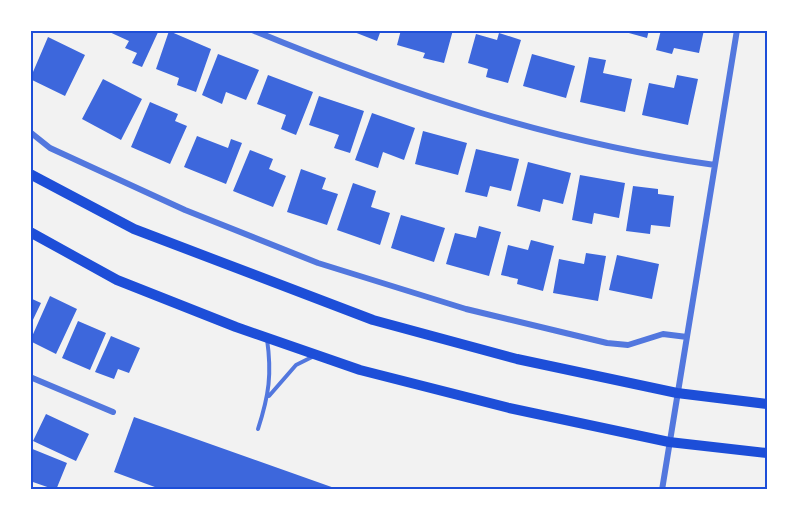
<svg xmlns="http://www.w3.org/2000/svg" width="797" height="520" font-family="'Varela Round',sans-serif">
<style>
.building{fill:#3d67dc}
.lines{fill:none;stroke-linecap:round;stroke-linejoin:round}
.service{stroke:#5277de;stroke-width:4}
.minor{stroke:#5277de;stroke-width:6}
.secondary{stroke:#1d4ed8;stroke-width:10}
.neatline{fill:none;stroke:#1d4ed8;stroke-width:2}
</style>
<rect width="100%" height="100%" fill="#f2f2f2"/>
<path class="building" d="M105,30h54l-17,37 -10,-4 5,-10 -12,-5 4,-7z
M349,30h32l-4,11z
M401,30h52l-9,33 -21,-5 2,-5 -28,-8z
M618,30h31l-2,8z
M661,30h43l-5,23 -25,-5 -2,6 -16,-4z
M169,31l42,18 -15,43 -19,-7 2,-7 -23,-9z
M499,33l22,7 -13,43 -22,-6 2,-8 -20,-6 8,-29 21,6z
M48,37l37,18 -20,41 -35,-17z
M218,54l41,16 -13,30 -20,-8 -4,12 -20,-9z
M532,54l43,12 -9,32 -43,-12z
M589,57l17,3 -3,13 29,6 -7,33 -45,-10z
M268,75l45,17 -17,43 -15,-6 5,-14 -29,-11z
M677,75l21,4 -10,46 -46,-10 7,-32 25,5z
M103,79l39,20 -21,41 -39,-21z
M319,96l45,15 -14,42 -16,-5 5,-13 -30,-10z
M150,102l28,12 -3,7 12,5 -17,38 -39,-17z
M372,113l43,15 -11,32 -21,-8 -5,16 -23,-8z
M423,131l44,12 -9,32 -43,-11z
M197,136l31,12 3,-9 11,4 -16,41 -42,-17z
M476,149l43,10 -8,32 -21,-5 -3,11 -22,-5z
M250,150l23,9 -4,10 17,7 -13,31 -40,-16z
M528,162l43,11 -8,31 -20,-5 -3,13 -23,-6z
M301,169l25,9 -4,11 16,5 -11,31 -40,-13z
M580,175l45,8 -6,35 -25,-5 -2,11 -20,-4z
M353,183l23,8 -5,16 19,6 -10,32 -43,-15z
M633,186l25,3v5l16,2 -4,31 -19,-2 -1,9 -24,-3z
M401,215l44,13 -11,34 -43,-14z
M479,226l22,6 -12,44 -43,-12 9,-31 21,5z
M531,240l23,6 -11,45 -26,-7 1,-5 -17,-4 7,-30 20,5z
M586,253l20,3 -8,45 -45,-8 6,-34 25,5z
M617,255l42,9 -7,35 -43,-9z
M50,296l27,13 -21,45 -26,-13z
M30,298l11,5 -11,23z
M78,321l28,12 -16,37 -28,-12z
M111,336l29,12 -11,25 -11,-4 -4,10 -19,-7z
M46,414l43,20 -13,27 -43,-20z
M134,417l206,73h-177l-49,-18z
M30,448l37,15 -11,27 -26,-9z"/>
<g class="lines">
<path class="service" d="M269,396l27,-31 18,-9
M258,429c11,-34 14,-55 9,-90"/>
<path class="minor" d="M252,30c150,62 302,113 463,135
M30,132l20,16 135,62 133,53 148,46 141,34 21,2 35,-11 24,3
M30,377l83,35
M662,490l75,-460"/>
<path class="secondary" d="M30,174l104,55 239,91 144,39 160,34 90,11
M30,232l87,48 119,47 124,43 149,38 160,34 98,11"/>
</g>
<rect width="797" height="520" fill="none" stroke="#ffffff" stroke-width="63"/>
<rect x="32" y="32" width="734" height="456" class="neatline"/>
</svg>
